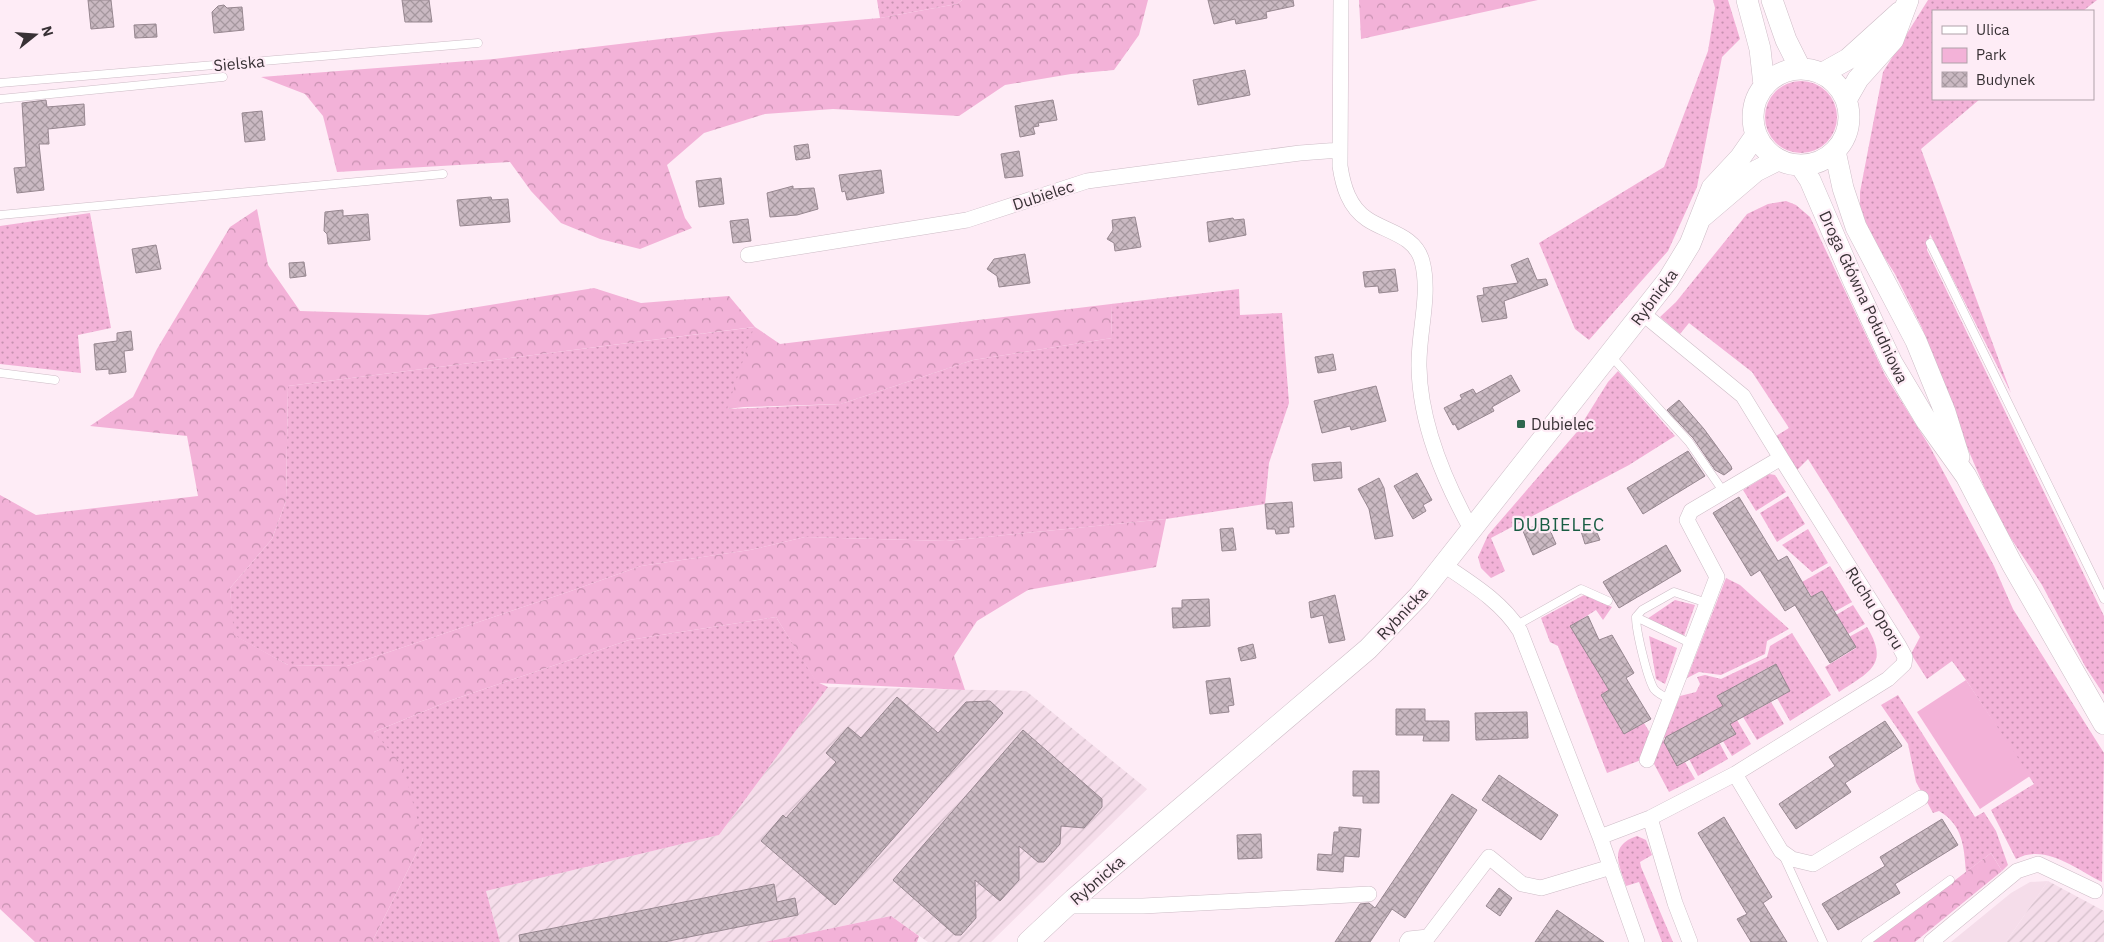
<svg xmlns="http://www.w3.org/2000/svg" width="2104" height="942" font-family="'IBM Plex Sans',sans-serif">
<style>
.built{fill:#f5ddea}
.industrial{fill:url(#industrial-furrows)}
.green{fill:url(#green-dots)}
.forest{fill:url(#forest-crowns)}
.pitch{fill:#f3b2d8}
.building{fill:url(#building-cross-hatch);stroke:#978790}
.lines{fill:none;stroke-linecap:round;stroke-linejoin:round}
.lane-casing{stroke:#cdbcc6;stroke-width:9}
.street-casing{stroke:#cdbcc6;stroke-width:16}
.secondary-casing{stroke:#cdbcc6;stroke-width:22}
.lane{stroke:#fff;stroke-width:8}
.street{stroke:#fff;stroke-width:15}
.secondary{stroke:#fff;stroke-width:21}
.poi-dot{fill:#2e664e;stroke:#feecf6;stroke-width:2}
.labels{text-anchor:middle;stroke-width:4.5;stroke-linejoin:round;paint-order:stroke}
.street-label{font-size:16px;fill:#383135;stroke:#feecf6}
.poi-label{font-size:16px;fill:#383135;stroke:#feecf6;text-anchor:start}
.neighbourhood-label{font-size:18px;letter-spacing:1px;fill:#195d43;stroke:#feecf6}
</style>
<defs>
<pattern id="industrial-furrows" width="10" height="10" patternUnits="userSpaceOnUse" patternTransform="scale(1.25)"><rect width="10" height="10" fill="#f5ddea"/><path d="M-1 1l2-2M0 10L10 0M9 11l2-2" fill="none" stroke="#d3bec9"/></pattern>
<pattern id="green-dots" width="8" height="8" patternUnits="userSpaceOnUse" patternTransform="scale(1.25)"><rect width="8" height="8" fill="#f3b2d8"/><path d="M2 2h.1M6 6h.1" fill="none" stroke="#c691b0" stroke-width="1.8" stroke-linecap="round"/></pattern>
<pattern id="forest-crowns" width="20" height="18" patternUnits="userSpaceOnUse" patternTransform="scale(1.25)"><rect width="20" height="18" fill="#f3b2d8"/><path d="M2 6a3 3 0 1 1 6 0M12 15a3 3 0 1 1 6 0" fill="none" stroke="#c691b0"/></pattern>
<pattern id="building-cross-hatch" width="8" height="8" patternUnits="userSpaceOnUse" patternTransform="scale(1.25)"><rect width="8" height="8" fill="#cab9c2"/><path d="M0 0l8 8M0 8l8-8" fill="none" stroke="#a5979e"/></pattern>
</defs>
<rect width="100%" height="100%" fill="#feecf6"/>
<path class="built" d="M2048,881l-42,61h-55l60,-49 19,-11z"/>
<path class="industrial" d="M828,687l198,4 121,98 -156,153h-63l-37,-26 -126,26h-265l-14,-51 233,-56z
M2048,881l56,30v31h-98z"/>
<path class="green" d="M877,0h85l-5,4 -77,14z
M1713,0h15l12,39 -18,18 -25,130 -29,64 -79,89 -14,-11 -36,-86 125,-76 44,-116 7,-43z
M1928,0h169l-14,11h-150v88h47l-59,50 90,244 -81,-159 -3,16 177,366v79l-19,-29 -43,-81 -44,-66 -43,-100 -33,-91 -27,-54 -35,-55v-27l23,-120z
M1765 117a36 36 0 1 1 72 0a36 36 0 1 1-72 0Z
M1786,201l10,4 14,12 75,158 45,72 64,119 19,43 91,144 -2,129c-26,-13 -57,-39 -86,-23l-25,-49 43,-26 -68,-104 -14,-19 -25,18 -16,-25 9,-17 -112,-178 -11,11 -21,-34 13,-8 -37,-56 -63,-49 -9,11 -20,-17 16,-15 71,-88 21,-10z
M90,213l21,115 -33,7 3,38 -81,-9v-138z
M1239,289l1,26 42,-2 7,90 -20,60 -4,41 -99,15 -220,22 -141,-4 -55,13 -109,16 -73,26 -221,74 -59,-1 -55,-30 -3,-47 42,-49 14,-38 2,-115 467,-59 -27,82 113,-5 132,-44 139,-22 -1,-34z
M1618,371l57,65 -46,29 -138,73 14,33 -14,7 -10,-10 -3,-11 10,-22 88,-102 32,-51z
M1769,474l6,1 11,17 -30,19 -13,-21z
M1788,496l17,28 -28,18 -17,-29z
M1808,529l20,34 -16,9 -30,-27z
M1830,566l22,36 -18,10 -12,-21 -10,6 -10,-15z
M1726,578l14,7 49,44 -22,12 -2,13 -44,21 -22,-3 -12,6z
M1584,595l28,12 -9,13 -7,-10 -25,16 38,64 -8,5 23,39 20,-11 6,10 -9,27 -34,13 -49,-127 -8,-4 -9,-24z
M1675,600l20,5 -11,31 -37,-17z
M1853,605l12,19 -17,10 -12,-19z
M776,617l41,65 11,5 -109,148 -233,56 14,51h-128l51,-102 -49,-108 75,-31 180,-61z
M1867,627c23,38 2,45 -28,65l-14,-25 31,-19 -7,-11z
M1792,633l39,62 -41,26 -13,-23 13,-7 -15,-27 -58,32 6,10 -60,33 14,26 8,-3 10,17 -26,13 -16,-30 27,-66 16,-4 4,-8 -3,-7 8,-2 16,4 46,-22 3,-11z
M1649,636l28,12 -12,36 -9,-5z
M1898,695l77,122 9,-5 12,19 12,34 -6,6 -11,-18 -25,19c-2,-25 -3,-47 -27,-61l-6,2 -17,-31 -8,-38 -27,-39z
M1771,702l13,22 -27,16 -14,-23z
M1737,720l14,24 -19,12 -9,-15 12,-7 -5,-11z
M1719,742l9,17 -30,17 -9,-17z
M1637,836l9,4 6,15 -12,7 1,5 32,75h-11l-23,-60 -13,4c-7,-22 -18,-40 11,-50z"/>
<path class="forest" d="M962,0h186l-9,35 -25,35 -43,4 -66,11 -46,31 -126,-7 -68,5 -61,19 -37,32 18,53 7,10 -52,21 -40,-10 -39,-16 -30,-32 -21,-29 -173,10 -14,-56 -18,-22 -44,-17 233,-18 226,-27 160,-14 77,-14z
M1359,0h179l-177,39z
M257,209l11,56 32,46 128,4 166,-27 47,15 88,-7 26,31 25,17 331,-40 1,34 -139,22 -132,44 -97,3 -17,2 27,-82 -466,59 -2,115 -14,38 -42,49 4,47 54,30 59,1 221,-74 73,-26 109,-16 55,-13 141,4 220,-22 -10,48 -128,23 -51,31 -23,35 11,34 -148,-7 -41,-66 -147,23 -180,61 -75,31 29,34 20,74 -51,102h-337l-35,-33v-414l36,20 162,-19 -11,-60 -97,-10 43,-29 24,-48 73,-122z
M1991,853l11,18 -87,71h-42z
M891,916l28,20 -2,6h-152z"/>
<path class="pitch" d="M1966,680l64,96 -50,33 -63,-97z"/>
<path class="building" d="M88,0h23l3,27 -23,2z
M402,0h27l3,22h-27z
M1208,0h85l1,6 -28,6 1,6 -31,6 -1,-5 -21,5z
M224,5l3,3 15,-1 2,23 -30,3 -2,-21 6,-6z
M156,24l1,13 -22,1 -1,-13z
M1245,70l5,25 -52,10 -5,-25z
M46,100l1,7 37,-3 1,21 -37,4 1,15h-10l5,46 -27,3 -3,-25 12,-1 -4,-64z
M1053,100l4,20 -19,3 1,3 -6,1 2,7 -15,3 -5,-31z
M262,111l3,29 -20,2 -3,-29z
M808,144l2,14 -14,2 -2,-14z
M1019,151l4,25 -18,2 -4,-24z
M881,170l3,23 -37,7 -2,-9 -3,1 -3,-17z
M721,178l3,26 -25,3 -3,-26z
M793,186v3l21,-1 4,21 -21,6 -27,2 -3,-24z
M491,197l1,3 16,-1 2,23 -50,4 -3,-26z
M343,210v6l25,-2 2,26 -42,4 -1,-10 -3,-3 1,-19z
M1135,217l6,30 -26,4 -1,-8 -7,-4 6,-9 -1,-10z
M1233,218l1,2 10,-1 2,16 -37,7 -2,-20z
M748,219l3,22 -18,2 -3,-22z
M156,245l5,24 -25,4 -4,-24z
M1025,254l5,29 -31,4 -2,-11 -10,-7 7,-10z
M1528,258l9,22 9,-1 2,6 -44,16 3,17 -25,4 -5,-26 7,-1 -1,-7 35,-5 -7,-18z
M304,262l2,14 -16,2 -1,-15z
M1395,269l3,22 -19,2 -1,-7 -13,1 -2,-15z
M131,331l2,19 -9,1 2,21 -17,2v-5l-13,1 -2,-26 23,-3v-8z
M1333,354l3,16 -18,3 -3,-16z
M1511,375l9,16 -28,16 2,4 -36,19 -3,-6 -2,1 -9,-17 18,-9 -2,-4 13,-6 3,5z
M1376,386l10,35 -35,9 -1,-4 -28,7 -8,-32z
M1679,400l25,29 27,37 1,3 -8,6 -9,-5 -22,-32 -26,-28z
M1688,451l17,25 -62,38 -16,-26z
M1341,462l1,16 -28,3 -2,-17z
M1417,473l15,27 -9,5 3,6 -13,8 -19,-33z
M1379,478l5,10 9,48 -18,3 -6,-30 -11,-20z
M1739,497l39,64 9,-5 24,41 11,-6 34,56 -26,16 -35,-58 -10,6 -25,-41 -9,6 -38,-63z
M1292,502l2,25h-5v6l-13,1 -1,-5h-8l-2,-25z
M1546,521l10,23 -23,11 -10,-24z
M1593,523l7,17 -15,4 -5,-16z
M1233,528l3,22 -14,1 -2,-22z
M1666,545l15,26 -62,37 -16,-26z
M1335,595l10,45 -16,3 -6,-28 -12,3 -2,-16z
M1209,599l1,27 -37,2 -1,-20h10v-8z
M1588,616l11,24 13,-5 22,38 -8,5 25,41 -27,15 -23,-39 8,-5 -39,-64z
M1253,644l3,14 -15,3 -3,-13z
M1776,664l14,27 -60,33 6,10 -59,32 -13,-24 2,-5 57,-31 -6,-10z
M1230,678l4,27 -6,1 1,6 -19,2 -4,-33z
M897,697l41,36 28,-31 24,-1 13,12 -168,192 -74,-64 22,-26 3,3 50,-56 -10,-9 22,-26 13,11z
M1396,709h29v12h24v20h-26l1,-6h-28z
M1527,712l1,26 -52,2 -1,-27z
M1885,721l17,25 -57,37 6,9 -55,37 -17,-25 56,-38 -6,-9z
M1023,730l79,69v8l-18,21 -23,-2 -1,18 -16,18h-6l-19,-16v34l-19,21 -25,-21 1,38 -15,17h-6l-62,-55z
M1353,771h26v32h-16v-7h-10z
M1499,775l59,40 -17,25 -59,-40z
M1452,794l25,16 -72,108 -13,-9 -22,33h-35l25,-38 9,-1 6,5z
M1724,817l48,80 -9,6 24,39h-36l-14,-23 10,-5 -49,-81z
M1942,819l16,26 -63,39 5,9 -62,37 -16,-26 63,-38 -5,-9z
M1339,827l22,2 -2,28 -15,-1 -1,16 -26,-2 1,-16 14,1 2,-23h5z
M1261,834l1,24 -24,1 -1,-24z
M774,884l3,18 18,-4 3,17 -134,27h-144l-1,-7z
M1499,888l13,10 -12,18 -14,-10z
M1557,910l47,32h-69z"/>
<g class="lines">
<g class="lane-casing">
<path id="lane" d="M0,83l478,-40
M0,99l223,-22
M0,215l443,-41
M1930,243l174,356
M1611,356l78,86 34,49
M0,373l55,7
M1636,617l56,27
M1517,625l64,-36 27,12
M1670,699c-5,-2 -12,-5 -16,-10 -7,-12 -18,-58 -18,-72l6,-7 32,-18 33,11
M1784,857l39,85
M1866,942l84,-62"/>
</g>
<g class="street-casing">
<path id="street" d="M1341,0l-1,166c3,20 9,41 27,53 19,13 48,16 55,42 9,34 -4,72 -3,106 1,57 25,113 52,162
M748,255l219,-35 120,-39 213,-28 40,-3
M1642,313l101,83 38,62
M1444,565c28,19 58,37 76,66l80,206 37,105
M1735,774l46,77 11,8 21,5 108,-66
M1650,818l25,85 15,39
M1600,837l50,-19 85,-44 153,-95 16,-15 1,-7 -6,-11 -118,-188 -90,53 -4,9 30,57 -70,183
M1067,906h76l226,-12
M1407,942l2,-3 19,-2 61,-80 33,27 19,4 70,-21
M1931,942l86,-71 21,-7 57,27"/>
</g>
<g class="secondary-casing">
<path id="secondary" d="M1747,0l13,49 4,36
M1772,0l14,40 14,28
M1753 117a48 48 0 1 1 96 0a48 48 0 1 1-96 0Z
M1823,73l25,-14 52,-47
M1846,100l12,-21 35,-39 15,-40
M1835,151l8,37 13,39 60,114 29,71 14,45
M1800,165l10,15 44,102 38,81 34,57 40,56 46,88 92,160
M1702,217l54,-46 22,-11
M1028,942l46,-43 294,-250 51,-53 249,-316 22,-36 22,-56 28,-30 16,-23"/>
</g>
<use href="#lane" class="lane"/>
<use href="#street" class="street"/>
<use href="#secondary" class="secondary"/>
</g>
<rect class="poi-dot" x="1516" y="419" width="10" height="10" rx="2.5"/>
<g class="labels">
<g class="street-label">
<text transform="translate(239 63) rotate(-5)" y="6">Sielska</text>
<text transform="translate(1043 195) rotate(-18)" y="6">Dubielec</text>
<text transform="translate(1654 297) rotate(-53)" y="6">Rybnicka</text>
<text transform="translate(1864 297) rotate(65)" y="6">Droga Główna Południowa</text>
<text transform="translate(1875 608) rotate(58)" y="6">Ruchu Oporu</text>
<text transform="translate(1402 613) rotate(-47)" y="6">Rybnicka</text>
<text transform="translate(1097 880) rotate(-41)" y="6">Rybnicka</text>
</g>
<g class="poi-label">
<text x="1531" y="430">Dubielec</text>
</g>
<g class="neighbourhood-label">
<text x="1559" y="531">DUBIELEC</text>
</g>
</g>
<rect x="1932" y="10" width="162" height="90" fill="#feecf6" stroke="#afa1a9"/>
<rect x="1942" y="26" width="25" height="8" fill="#ffffff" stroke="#afa1a9"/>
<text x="1976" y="35" font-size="15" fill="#383135">Ulica</text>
<rect x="1942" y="48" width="25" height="15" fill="#f3b2d8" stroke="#afa1a9"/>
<text x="1976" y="60" font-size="15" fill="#383135">Park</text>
<rect x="1942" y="72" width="25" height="15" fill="url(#building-cross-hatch)" stroke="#afa1a9"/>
<text x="1976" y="85" font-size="15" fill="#383135">Budynek</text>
<g transform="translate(35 35) rotate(73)" stroke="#feecf6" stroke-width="4" paint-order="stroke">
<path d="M0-4L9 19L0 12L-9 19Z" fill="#383135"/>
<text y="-8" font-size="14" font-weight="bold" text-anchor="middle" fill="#383135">N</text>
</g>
</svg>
